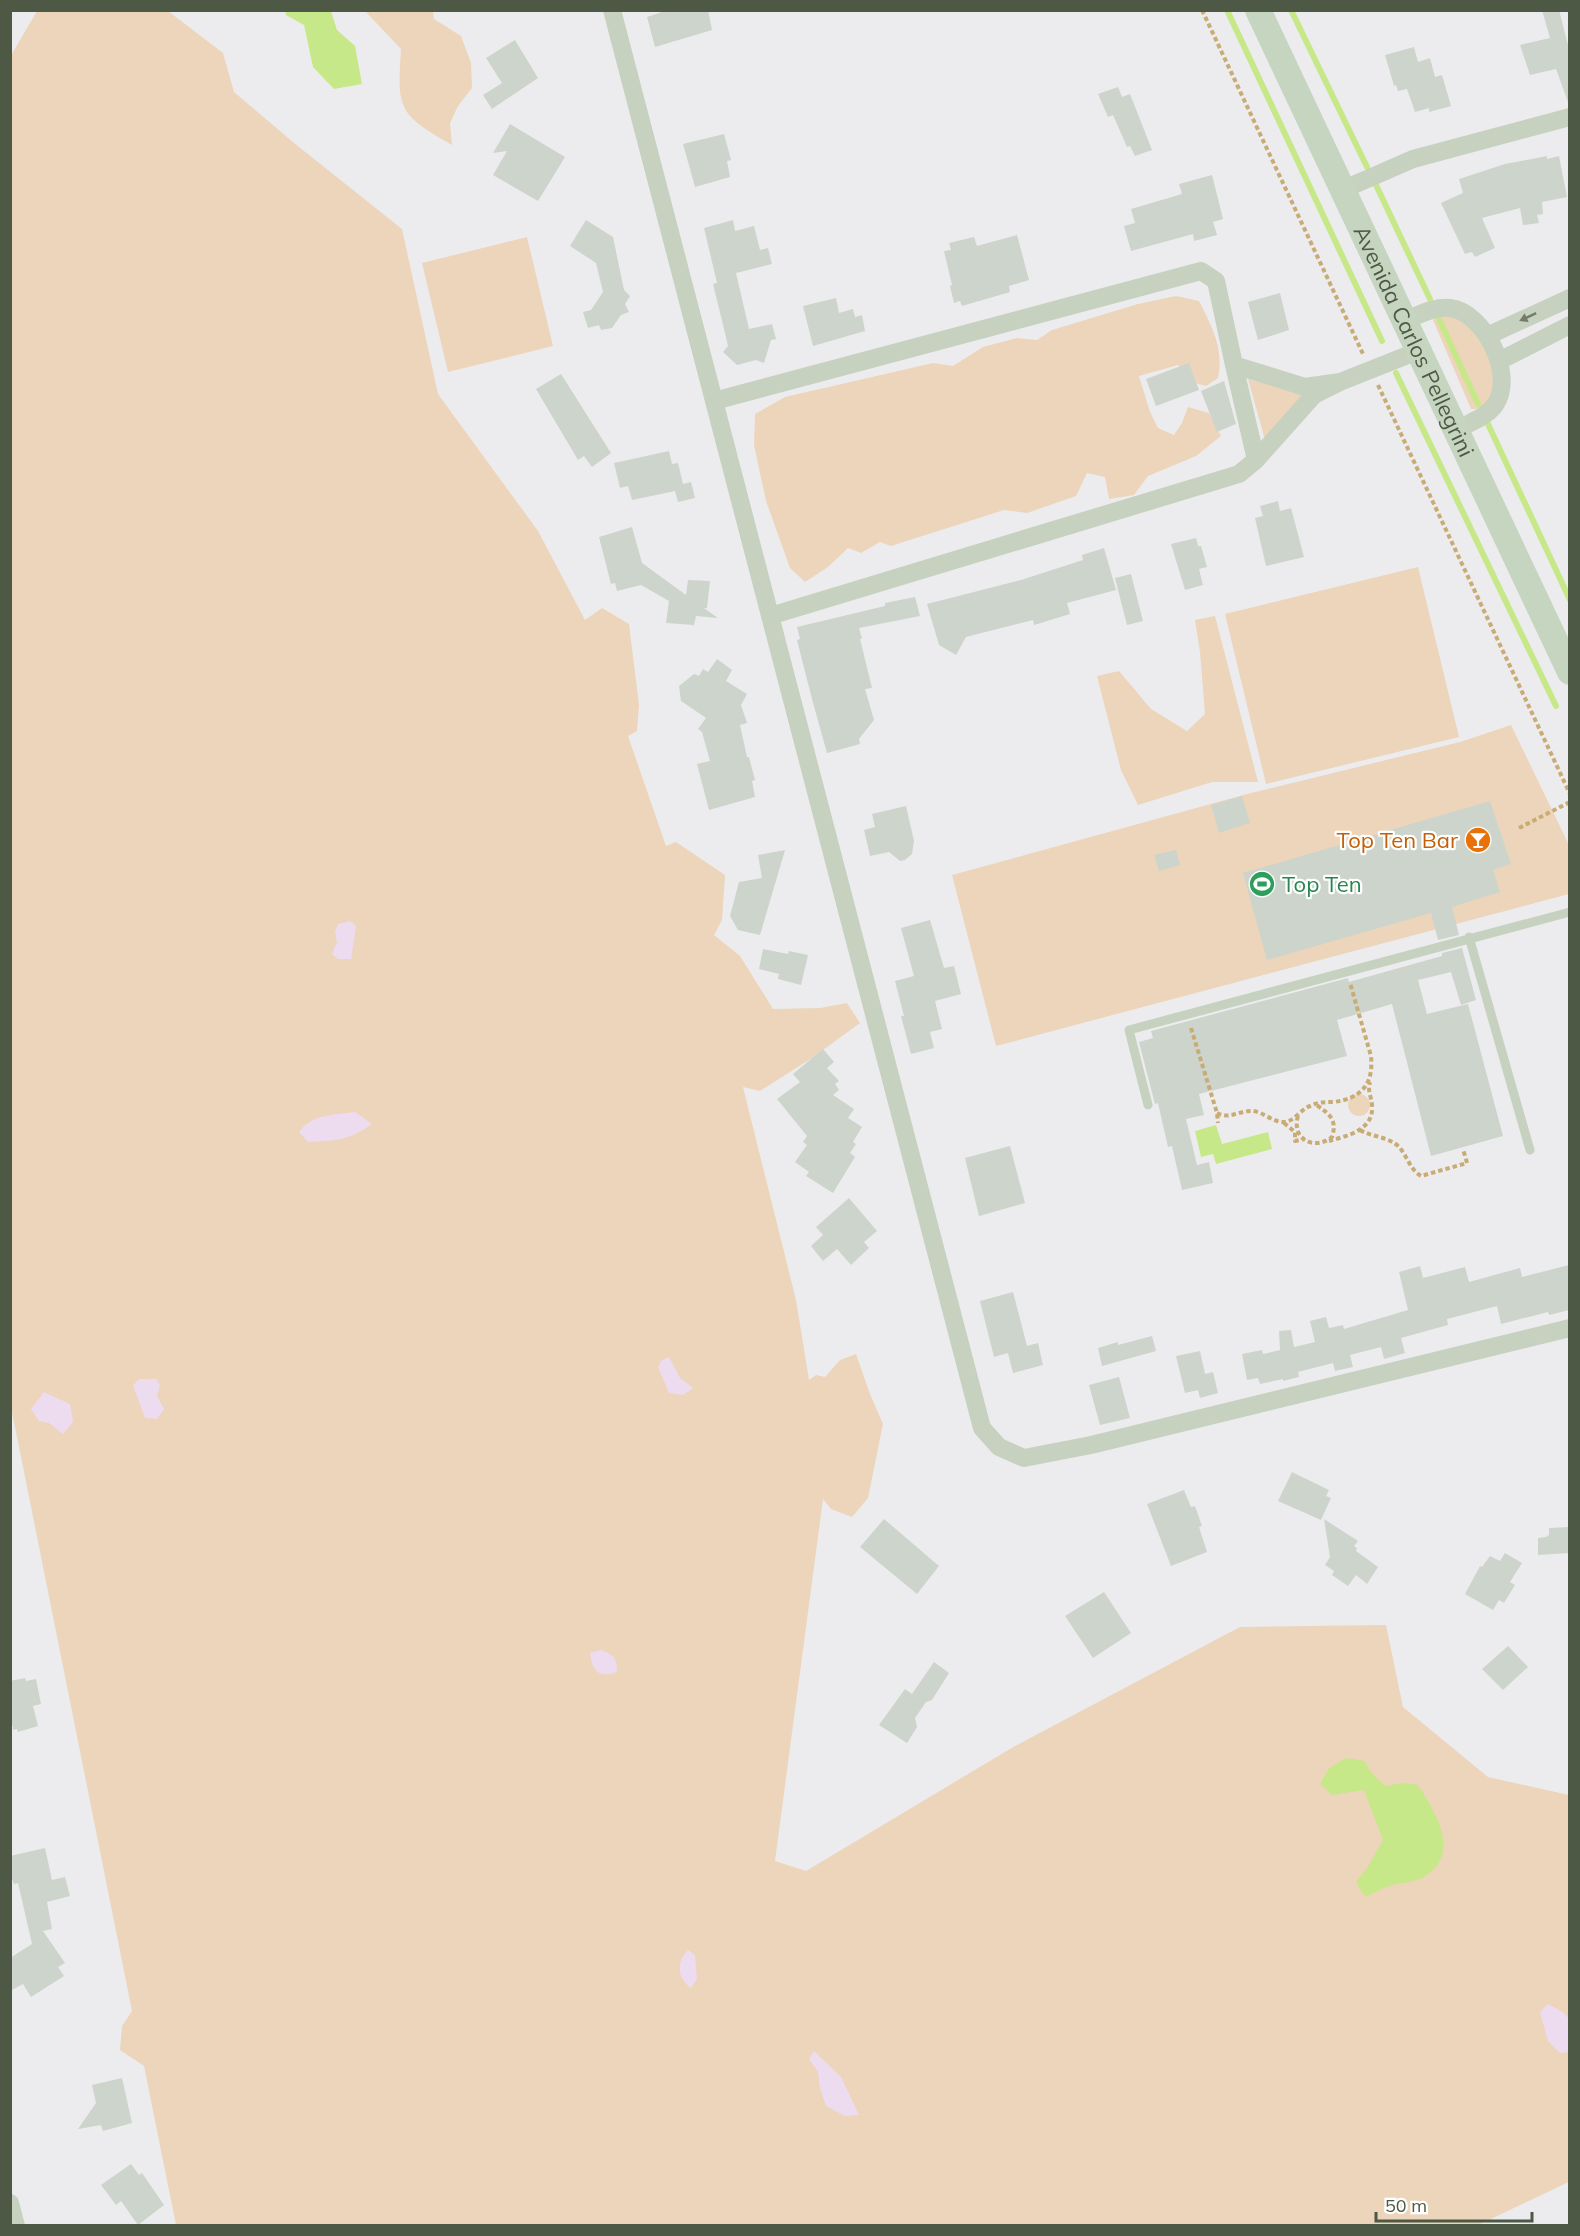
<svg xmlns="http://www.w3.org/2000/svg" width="1580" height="2236" font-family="Mulish,sans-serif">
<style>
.green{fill:#ecd5ba}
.sand{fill:#eddcf0}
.water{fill:#c7e889}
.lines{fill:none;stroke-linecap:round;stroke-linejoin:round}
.stream{stroke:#c7e889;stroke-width:6}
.building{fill:#cdd4cb}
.path{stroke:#c9ab74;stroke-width:4;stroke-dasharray:4.5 3;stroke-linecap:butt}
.service{stroke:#c6d1bf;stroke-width:9}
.minor{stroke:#c6d1bf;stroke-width:18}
.secondary{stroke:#c6d5bf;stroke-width:26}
.oneway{fill:#717d6a}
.labels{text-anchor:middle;stroke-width:4.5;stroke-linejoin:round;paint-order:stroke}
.street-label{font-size:22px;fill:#4d5945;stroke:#fff}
.food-label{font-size:22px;fill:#c56008;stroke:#fff;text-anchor:end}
.leisure-label{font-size:22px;fill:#27864d;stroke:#fff;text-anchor:start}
</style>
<rect width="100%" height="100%" fill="#ececef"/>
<path class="green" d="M37,11h131l55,42 11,39 60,51 108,86 36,165 100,137 47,89 17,-12 27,16 10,81 -2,26 -9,5 38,110 10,-4 49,33 -3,45 -8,15 26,21 33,53 47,-1 27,-5 13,20 -48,35 -52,33 -17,-4 53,213 13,80 7,-5 9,2 15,-17 16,-6 14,40 13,30 -15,74 -16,19 -21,-8 -8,-10 -48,362 31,10 209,-125 225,-119 146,-2 17,82 85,70 81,18v387l-93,44 -1300,-1 -32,-159 -24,-16 2,-24 10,-15 -121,-604 -1,-1350z
M365,11h68l1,8 27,17 10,27 1,25 -14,18 -8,17 2,22c-54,-31 -55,-35 -51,-96z
M527,237l26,109 -105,26 -26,-109z
M1176,296l23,5c13,25 25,48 19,77l-12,8 -15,-4 -13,-17 -39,11 11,36 8,16 16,7 8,-12 6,-16 21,6 12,23 -25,20 -48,20 -14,19 -25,4 -4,-22 -18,-4 -11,23 -49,17 -23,-3 -113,36 -11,-4 -19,11 -13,-5 -20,19 -23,15 -15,-14 -24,-67 -12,-56 1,-31 30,-17 148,-34 20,3 30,-19 34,-9 20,2 15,-10 86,-26z
M1439,316c6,0 14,0 19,1 28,10 57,93 13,92l-38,-89z
M1248,379l57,16 -40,45z
M1418,567l41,170 -193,47 -41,-170z
M1215,616l43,166h-46l-74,23 -17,-35 -24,-94 22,-5 32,38 36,22 18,-17 -5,-62 -5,-32z
M1511,725l58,120v49l-573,152 -44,-171 295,-81 213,-52z
M1348 1105a11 11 0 1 1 22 0a11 11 0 1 1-22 0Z"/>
<path class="sand" d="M350,921l6,5 -5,33h-13l-6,-5 5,-12 -2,-10 3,-8z
M355,1112l17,12c-22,16 -37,17 -64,18l-9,-10c13,-18 35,-17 56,-20z
M669,1357l11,21 13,10 -10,7 -14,-2 -11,-26 4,-7z
M140,1379h16l4,6 -3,11 7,13 -7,10 -12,-1 -12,-33z
M44,1392l26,12 3,18 -10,12 -14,-11 -10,-2 -8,-12z
M601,1650c13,5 16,8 16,22 -18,7 -25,-1 -27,-19z
M688,1950l7,5 2,24 -6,9c-14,-10 -15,-26 -3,-38z
M1548,2004l16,9 5,6v33l-9,1 -12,-12 -8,-29z
M814,2051l27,26 18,38 -14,1 -19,-10 -6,-18 -2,-16 -9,-13z"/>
<path class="water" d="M285,11h46l6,19 18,16 7,38 -28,5 -21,-22 -9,-42 -18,-10z
M1216,1125l6,19 46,-12 4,17 -56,15 -3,-10 -12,3 -6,-26z
M1346,1758l19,3 5,10 15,15 17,-3 16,2c18,28 45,70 4,93 -11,5 -25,5 -36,9 -7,3 -14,7 -21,10l-9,-15 11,-14 16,-28 -19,-50 -32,5 -12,-11 9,-16z"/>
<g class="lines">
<path class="stream" d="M1227,10l155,331
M1291,10l76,157
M1376,185l54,114
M1439,319l39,85
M1396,373l160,333
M1488,424l82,176"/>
</g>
<path class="building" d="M668,10h40l4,20 -57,17 -8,-30z
M1542,10h17l10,39v53h-1l-12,-33 -26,6 -10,-30 30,-7z
M515,40l23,38 -46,31 -9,-14 19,-12 -16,-25z
M1414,47l4,15 12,-4 5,19 7,-2 9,31 -22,6v-4l-14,4 -8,-23 -9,2 -2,-6 -2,1 -9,-31z
M1118,87l4,10 8,-3 22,56 -17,6 -5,-10 -3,1 -14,-32 -5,2 -10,-23z
M510,124l55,33 -27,44 -45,-26 14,-24 -14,2z
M724,134l7,26 -4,1 3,16 -35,10 -12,-43z
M1547,156v3l12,-3 8,41 -25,5 1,12 -6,1 2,8 -16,2 -3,-17 -38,10 13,30 -20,9 -3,-5 -7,2 -24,-51 22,-10 -4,-14 46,-15z
M1212,175l11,44 -10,3 4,13 -23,6 -1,-7 -62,17 -7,-25 11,-3 -4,-14 51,-15 -3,-10z
M586,220l27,17 11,53 6,6 -5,8 4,8 -8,3 -9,13 -11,2 -2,-5 -11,3 -5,-16 8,-2 12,-18 -7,-29 -26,-17z
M733,220l2,11 19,-5 6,24 8,-2 4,16 -36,9 13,56 23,-5 4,15 -5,1 -7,23 -8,-3 -19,5 -14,-13 5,-6 -2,-9 -13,-53 4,-1 -13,-55z
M1017,235l12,45 -20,6 1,6 -48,14 -2,-5 -6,2 -4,-17 2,-1 -8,-34 7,-1 -2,-7 25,-6 3,9z
M1280,293l9,37 -31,10 -10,-38z
M836,298l3,15 14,-4 2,8 7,-2 3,16 -52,15 -10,-40z
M1189,363l10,27 -43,16 -10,-27z
M561,374l50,79 -19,14 -8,-11 -6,4 -42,-71z
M1224,381l12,43 -19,8 -16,-41z
M669,451l3,13 6,-1 5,21 8,-2 4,16 -17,4 -3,-11 -43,9 -4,-14 -8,2 -6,-25z
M1278,501l2,10 11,-3 13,49 -38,9 -11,-48 8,-2 -3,-10z
M632,527l10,36 44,32 2,-15 22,1 -3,27h-3l14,10 -22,-2 -2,9 -28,-2 3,-22 -28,-16 -24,6 -2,-8 -4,1 -12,-47z
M1196,538l2,8h3l6,21 -8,2 4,16 -18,5 -14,-46z
M1104,548l12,42 -49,13 3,11 -36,11 -1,-5 -67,17 -10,18 -17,-10 -12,-41 94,-24 62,-20 -1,-5z
M1131,574l12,47 -16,4 -12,-47z
M915,597l5,19 -61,12 3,11h-2l12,49 -7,1 9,31 -15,19 1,5 -33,9 -15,-54 -15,-59 3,-1 -3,-12 88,-21v-3z
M717,659l15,11 -6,11 21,13 -6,11 6,18 -7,2 7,32h2l6,23 -3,1 3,16 -46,13 -12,-46 13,-3 -8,-29 -4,-3 8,-11 -25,-17 -2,-15 15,-12 5,2 4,-7 5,3z
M1242,796l8,27 -31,10 -8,-28z
M1490,801l21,63 -18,6 7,22 -48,15 7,28 -21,5 -7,-27 -164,47 -24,-87z
M906,806l8,35 -2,13 -7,6 -5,1 -11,-9 -19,4 -6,-26 11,-3 -3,-13z
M785,850l-25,85 -22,-5 -8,-14 9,-34 23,-4 -4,-23z
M1176,850l4,15 -21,6 -5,-16z
M930,920l14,48 10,-2 7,28 -26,7 7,28 -12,3 4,16 -23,6 -10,-38h3l-9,-35 19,-5 -13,-48z
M1462,948l14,52 -15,5 -10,-33 -33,8 9,34 41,-10 35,132 -72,20 -39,-152 -55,16 10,36 -148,38 5,21 -18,4 11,46 12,-3 4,21 -31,7 -10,-44 -4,1 -10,-44 -3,1 -16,-62 14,-4 -2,-7 197,-53 1,4 93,-26v-3z
M763,949l25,5 1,-3 19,4 -7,30 -23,-6 1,-5 -20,-5z
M823,1049l11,13 -7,6 12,13 -4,3 4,6 -6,5 21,14 -6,9 14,9 -9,15 3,2 -6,9 5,4 -22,36 -27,-17 3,-4 -14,-10 12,-17 -4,-3 4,-6 -30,-37 23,-17 -7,-8z
M1010,1146l15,57 -46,13 -14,-58z
M849,1198l28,33 -13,11 5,6 -18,17 -14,-16 -14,12 -12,-15 12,-11 -7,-8z
M1569,1265v45l-20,5 -1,-3 -47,12 -4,-18 -50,13 1,6 -47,13 4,15 -21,6 -3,-12 -31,8 3,12 -18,4 -2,-8 -35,9 1,5 -16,4v-2l-23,5 -2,-6 -11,2 -5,-26 20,-4 1,4 17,-4 -1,-19 12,-1 3,17 21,-5 -5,-21 16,-4 3,11 14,-3 1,4 64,-19 -9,-38 21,-6 3,12 42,-11 4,15 51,-14 2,9z
M1013,1292l14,54 11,-3 5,22 -30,8 -5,-20 -14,4 -14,-56z
M1152,1336l4,15 -54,15 -4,-18 20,-6v3z
M1200,1351l5,23 8,-2 5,21 -18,5 -2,-8 -13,3 -9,-37z
M1119,1377l11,41 -30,7 -11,-40z
M1292,1472l37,18 -3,6 5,2 -10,22 -43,-19z
M1184,1490l7,17 4,-1 7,20 -3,1 8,25 -36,14 -24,-62z
M884,1519l55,47 -22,28 -57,-47z
M1324,1519l34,22 -4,5 3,2 -1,3 22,16 -11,17 -11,-9 -8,11 -16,-11 2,-4 -9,-6 5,-8z
M1569,1527v26l-31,2v-17l8,-1 3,-2v-7z
M1505,1553l17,10 -12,19 5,3 -11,18 -5,-3 -6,10 -28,-16 15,-28 2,1 8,-11 10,5z
M1104,1592l27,41 -38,25 -28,-42z
M1508,1646l20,21 -25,23 -21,-21z
M934,1662l15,11 -17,27 -6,2 -11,16 2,9 -10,16 -28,-18 26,-36 7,5z
M25,1678l1,3 10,-2 5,25 -8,2 5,20 -20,6 -1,-3 -4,1v-4h-3v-45z
M45,1848l7,32 13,-3 5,19 -23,6 5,27 -9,2 22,32 -7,4 6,9 -33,21 -8,-13 -13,7v-33l22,-14 -14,-61 -4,1 -4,-11v-17z
M122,2078l10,45 -29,8 -2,-6 -23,4 18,-26 -4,-18z
M131,2164l8,11 3,-2 22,32 -26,20 -17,-24 -5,4 -15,-20z"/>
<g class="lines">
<path class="path" d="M1202,10l161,344
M1378,385l192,409
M1519,828l51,-26
M1191,1028l26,85 1,10
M1217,1113c12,7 23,-3 36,-2 10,1 20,11 30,11 10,1 18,-13 27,-16 8,-4 15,-4 23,-4 28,-3 41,-18 38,-46l-21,-73
M1298,1116c-7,23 16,35 34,21 6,-18 -4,-24 -17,-33
M1284,1123l11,9v9l9,-2
M1360,1130c12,7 25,6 37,15 10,9 12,24 24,31l46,-13 -4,-14
M1329,1141c18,-5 45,-11 43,-35 0,-9 -5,-14 -2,-24"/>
<path class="service" d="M1469,937l61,213
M1148,1105l-19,-75 441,-118"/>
<path class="minor" d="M612,10l370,1418 17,19 25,11 67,-13 479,-117
M1342,190l71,-31 157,-42
M1405,320c14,-5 30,-14 45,-12 34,4 66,67 45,97 -9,12 -26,18 -39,25
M1487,336l83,-38
M1499,361l71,-36
M1234,365l22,95
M714,401l487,-130 15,10 18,84 71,22 35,-5
M770,616l469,-142 17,-14 58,-65 26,-13 78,-31
M10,2203l6,23"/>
<path class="secondary" id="s1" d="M1258,10l312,662"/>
</g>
<defs><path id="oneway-solid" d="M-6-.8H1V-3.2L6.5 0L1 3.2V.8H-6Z" transform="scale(1.5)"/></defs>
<use class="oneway" href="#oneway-solid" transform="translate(1528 317) rotate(155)"/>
<defs>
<g id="bar-disc" transform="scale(1.35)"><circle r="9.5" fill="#e8710a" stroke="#fff"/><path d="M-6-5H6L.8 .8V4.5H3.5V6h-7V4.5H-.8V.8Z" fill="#fff"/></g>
<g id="stadium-disc" transform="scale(1.35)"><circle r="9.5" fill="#2e9e5b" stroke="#fff"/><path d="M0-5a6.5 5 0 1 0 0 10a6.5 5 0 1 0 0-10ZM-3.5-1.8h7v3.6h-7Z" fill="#fff"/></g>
</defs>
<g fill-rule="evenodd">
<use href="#bar-disc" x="1478" y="840"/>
<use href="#stadium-disc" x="1262" y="884"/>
</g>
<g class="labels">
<g class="street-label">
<text dy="8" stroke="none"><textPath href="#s1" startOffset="366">Avenida Carlos Pellegrini</textPath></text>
</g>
<g class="food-label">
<text x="1458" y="848">Top Ten Bar</text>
</g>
<g class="leisure-label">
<text x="1282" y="892">Top Ten</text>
</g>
</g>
<rect width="1580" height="2236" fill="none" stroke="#4d5945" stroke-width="24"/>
<path d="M1376 2212v9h156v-9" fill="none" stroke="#4d5945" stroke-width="3"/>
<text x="1385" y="2212" font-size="18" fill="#4d5945" stroke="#ffffff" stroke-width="4.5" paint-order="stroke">50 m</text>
</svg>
